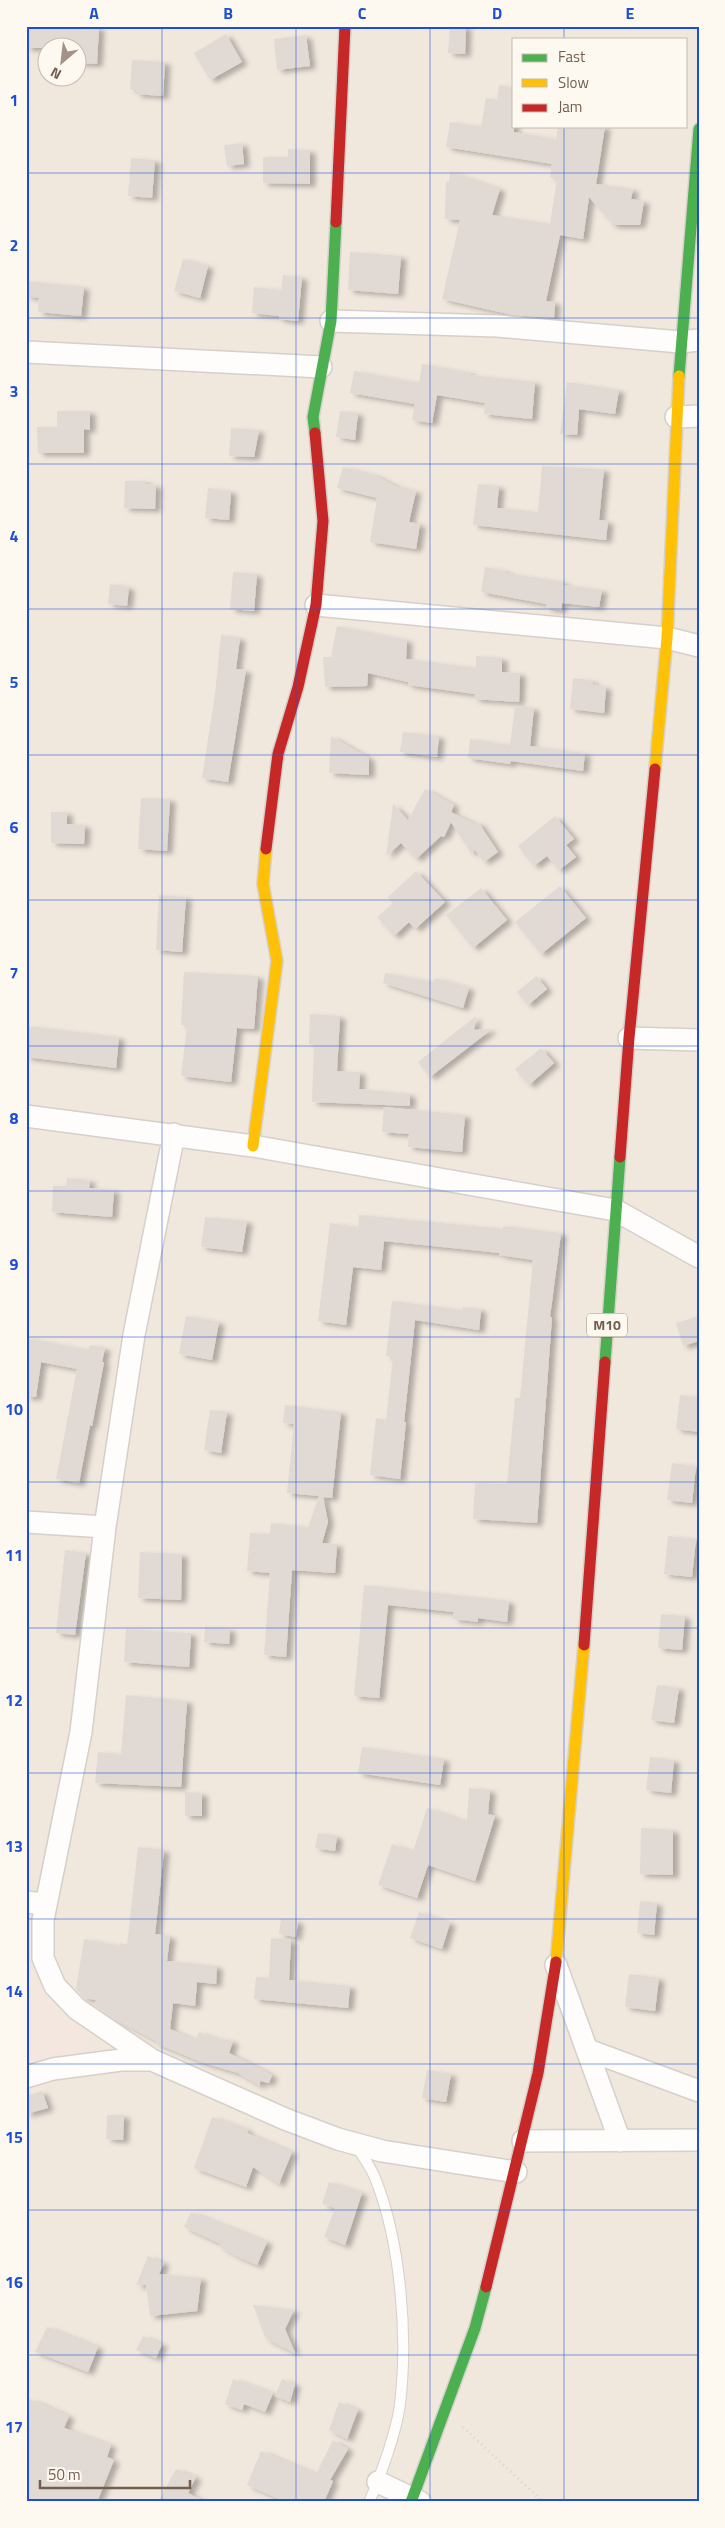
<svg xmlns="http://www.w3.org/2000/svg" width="725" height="2528" font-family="'Titillium Web',sans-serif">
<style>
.residential{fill:#f0e7dd;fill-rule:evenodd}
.commercial{fill:#f4e7e0}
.building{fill:#e1dad4;filter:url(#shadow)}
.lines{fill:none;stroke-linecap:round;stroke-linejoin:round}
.lane-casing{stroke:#d5d0c9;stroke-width:12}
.street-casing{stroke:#d5d0c9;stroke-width:24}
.fast-casing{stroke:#d7d1cc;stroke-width:14}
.slow-casing{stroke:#d7d1cc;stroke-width:14}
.jam-casing{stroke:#d7d1cc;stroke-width:14}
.path{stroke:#dad4d0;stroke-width:3;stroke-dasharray:1 4;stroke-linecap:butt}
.lane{stroke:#fefdfc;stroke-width:10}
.street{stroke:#fefdfc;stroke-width:21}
.fast{stroke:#4caf50;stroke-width:11}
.slow{stroke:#ffc107;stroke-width:11}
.jam{stroke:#c62828;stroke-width:11}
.grid{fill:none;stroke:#1d4ed8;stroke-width:1;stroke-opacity:0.55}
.labels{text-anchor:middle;stroke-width:4.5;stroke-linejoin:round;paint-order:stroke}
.shield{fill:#fdf9f1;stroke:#9c8c80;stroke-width:1}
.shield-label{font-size:14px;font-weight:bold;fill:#735e50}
.neatline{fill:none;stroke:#1d4ed8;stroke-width:2}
.grid-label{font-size:16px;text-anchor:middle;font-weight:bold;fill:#1d4ed8}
</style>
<defs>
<filter id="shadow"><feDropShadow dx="5.5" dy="3" stdDeviation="2.5" flood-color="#0004"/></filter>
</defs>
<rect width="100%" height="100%" fill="#f8f4ee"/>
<path class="residential" d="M26,26h673v2476h-673zM514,39h172v87h-172zM48,48h30v30h-30z"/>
<path class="commercial" d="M26,1953l2,5 -1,15 33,30 6,14 28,13 1,5 -17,16 -52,17z"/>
<path class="building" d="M26,26l73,1 -2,37 -19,-1v-15h-52z
M450,26h16l-1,28 -17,-1z
M226,34l16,28 -32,18 -16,-27z
M306,35l4,31 -33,4 -3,-31z
M132,60l33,2 -2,34 -27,-2v-4l-6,-1z
M499,85l15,3v44l42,7 2,-13h47l-9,58 37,5 -2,10 13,2 -4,24h-27l-24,-28 -6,42 -23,-4 -14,66 9,1 -1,16 -41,-3 -71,-16 18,-79 -15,-1 1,-38 3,1 1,-10 50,17 -8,26 58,9 7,-45 -7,-2 2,-13 -106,-17 4,-25 31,5 5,-29 11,2z
M242,143l2,21 -17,2 -3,-21z
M288,149l22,1v34l-47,-1v-26h25z
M131,158l24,2 -3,38 -24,-2z
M350,252l51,4 -3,38 -50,-4z
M183,259l25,7 -8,32 -26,-7z
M283,275l19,2 -4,44 -19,-2v-3l-27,-3 2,-26 27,3z
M26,281l58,6 -3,29 -43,-4 1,-14 -13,-2z
M422,364l49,9 -1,2 65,7 -3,37 -48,-5 1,-11 -48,-8 -5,28 -20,-3 3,-16 -65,-11 4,-22 65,12z
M567,382l52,8 -4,24 -36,-5 -2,26 -17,-1z
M57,411h33v19l-6,-1v24h-46l-1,-26h20z
M340,411l18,2 -3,27 -19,-3z
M231,428l28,2 -5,27 -25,-1z
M542,466l62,3 -5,51 9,1 -2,19 -133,-15 5,-41 21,2 -2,22 41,4z
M343,467l31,8 24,12 18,4 -7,31 11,2 -4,25 -46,-7 7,-44 -40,-10z
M125,481h21v3l10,1 -1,24 -31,-1z
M208,488l23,3 -2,29 -24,-2z
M485,567l21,4 -1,2 59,9v3l38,5 -3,17 -37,-4 -1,7 -15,-2v-4l-65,-12z
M233,572l24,2 -3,37 -24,-2z
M110,584l19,3 -2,19 -19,-2z
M337,626l70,14 -1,19 70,9v-12l26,2v14l18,1 -1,29 -45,-3 1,-5 -67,-9v-3l-40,-9 -1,13 -42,1 -2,-30h8z
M221,635l19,3 -4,31 10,1 -18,112 -26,-4 13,-84z
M573,678l20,3 -1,3 14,3 -2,26 -34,-4z
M515,706l19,2 -4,38 55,7 -2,18 -72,-10 -1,3 -42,-6 2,-19 40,6z
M403,732l36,4 -2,21 -37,-5z
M331,736l38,22v17l-40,-2z
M425,789l29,16 -3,7 24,12 3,-2 20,30 -14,10 -9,-12 -4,3 -20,-31 -7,15 -3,-1 -25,23 -15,-16 -15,13 7,-52 15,16z
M141,798l29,1 -3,52 -29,-2z
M51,812h16v12l18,1 -1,19 -33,-1z
M555,816l19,23 -8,6 10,12 -17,13 -12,-14 -13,10 -16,-20z
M416,871l29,31 -30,27 -6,-7 -15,14 -17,-19 16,-14 -5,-6z
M560,886l26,32 -45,36 -26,-32z
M481,888l26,32 -34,28 -27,-33z
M159,895l27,2 -4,55 -26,-2z
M184,972l74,4 -4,53 -17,-1 -6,54 -50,-6 6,-51h-6z
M385,973l49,9 1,-4 34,10 -6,20 -80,-25z
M536,976l11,13 -19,16 -11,-13z
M310,1014l30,2 -3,55 23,1 -1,17 51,5v12l-98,-4 2,-58h-5z
M476,1016l-2,14 18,-1 -62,48 -12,-15z
M26,1026l93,11 -3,31 -90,-11z
M541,1048l13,15 -25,22 -14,-16z
M384,1107l81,8 -3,37 -54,-5 1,-13 -27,-2z
M67,1178l23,2 -1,8 25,2 -2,27 -60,-5 1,-26h13z
M359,1215l144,14v-3l58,7 -11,84h2l-15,206 -64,-4 2,-36 32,1 8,-86h5l13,-138 -34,-5 1,-2 -116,-12 -3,29 -28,-3 -7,58 -28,-4 12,-98 28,4z
M205,1217l42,4 -5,31 -41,-5z
M392,1301l70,9 1,-3 18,2 -2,21 -64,-10 -11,102h2l-6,57 -30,-4 6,-57 10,2 7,-63 -7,-1z
M186,1316l33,6 -7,38 -33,-6z
M699,1316v25l-16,5 -7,-23z
M26,1338l63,12 1,-5 15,3 -3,14h2l-12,64 -2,-1 -11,58 -23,-4 21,-110 -36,-7 -5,35h-10z
M680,1395l19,2v35l-23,-3z
M285,1405l56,7 -9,86 -9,-1 5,25 -6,21 15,1 -2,29 -43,-3 -6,87 -22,-2 6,-82 -23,-2 3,-38 20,1 1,-11 37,4 11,-31 -32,-3 7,-69 -11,-1z
M210,1410l17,2 -6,41 -17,-3z
M672,1463l24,3 -4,37 -25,-3z
M668,1536l28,3 -4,38 -28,-3z
M65,1550l21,3 -11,82 -19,-2z
M140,1552l42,2 -1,46 -43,-2z
M364,1585l145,16 -2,21 -29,-4v4l-25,-3 1,-7 -66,-7 -9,93 -25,-2z
M661,1614l24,2 -3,34 -24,-2z
M205,1627l25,2 -1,15 -25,-2z
M126,1629l65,4 -2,34 -65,-5z
M657,1685l22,3 -5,35 -23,-3z
M126,1695l61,6 -6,86 -86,-4 3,-31 23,2z
M362,1747l82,12 -4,26 -82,-12z
M650,1757l24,3 -3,33 -25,-3z
M469,1788l21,2 -2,24 7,2 -20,65 -47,-16 -11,33 -39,-13 14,-41 21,8 14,-44 40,14z
M185,1792l17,1v23h-17z
M641,1828l32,2v45l-33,-1z
M318,1833l19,3 -2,15 -20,-3z
M138,1847l26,3 -9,84 15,2 -3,25 50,5 -1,18 -19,-2 -2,24 -22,-3 -3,26 25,11 4,-8 16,6 18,3 -4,12 43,22 -3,8 -9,-2v5l-22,-13 -37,-11 -46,-19 1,-2 -42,-22 -20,-14 2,-5 -12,-2 -8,-9 8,-50 36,7v-3l7,2z
M640,1901l17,2 -3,32 -17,-2z
M419,1912l31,11 -8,26 -32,-11z
M281,1919l17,2 -2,16 -17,-3z
M271,1938l20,2 -2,40 61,6 -2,22 -94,-9 2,-22 13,1z
M629,1974l30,4 -4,33 -30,-4z
M427,2070l24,4 -5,28 -24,-4z
M42,2091l6,17 -22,6v-18z
M107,2115h17l-1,25 -17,-1z
M212,2117l36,13 -1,3 45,19 -13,32 -26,-17 -7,20 -52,-19z
M329,2182l33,11 -17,52 -21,-8 11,-29 -13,-4z
M191,2212l76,30 -10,23 -21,-9 -17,-10 2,-2 -37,-17z
M148,2256l16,7 -5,11 42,4 -4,33 -47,5 -4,-31h-10z
M253,2305l41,5 -9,19 10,24 -29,-14z
M47,2327l51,20 -10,25 -53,-20z
M143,2336l19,8 -6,14 -20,-8z
M233,2379l40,14 -8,19 -21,-8 -2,6 -17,-6z
M282,2379l13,5 -5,18 -15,-6z
M30,2399l39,17 -5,12 47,17 -4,12 7,3 -17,42h-71v-94z
M339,2402l19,8 -11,29 -18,-9z
M333,2440l15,9 -18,31 3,1 -9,21h-38l-39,-17 14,-34 55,23z
M176,2469l20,8 -8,16 18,9h-48z"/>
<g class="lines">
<g class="lane-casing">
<path id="lane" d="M357,2147c7,11 16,23 20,36 24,63 31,154 23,221 -3,26 -20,74 -31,98"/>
</g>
<g class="street-casing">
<path id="street" d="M331,321l166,5 183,16 19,-2
M26,352l295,15
M676,417l23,-1
M316,605l351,33 32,8
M629,1038l70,2
M26,1116l227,30 362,64 84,47
M26,1522l79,5
M26,1902l19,2
M556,1965l64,176
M588,2050l111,41
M152,2060l-75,-51 -22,-23 -12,-28v-38l38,-188 24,-205 29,-192 40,-201
M26,2077l27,-8 68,-9h31l133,59 53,20 44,12 134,21
M523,2141l176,-1
M378,2482l42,20"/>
</g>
<g class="fast-casing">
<path id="fast" d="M679,376l20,-247
M315,433l-2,-16 18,-96 5,-99
M605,1362l15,-205
M411,2502l64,-174 11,-41"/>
</g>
<g class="slow-casing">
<path id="slow" d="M655,769l12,-131 12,-262
M253,1146l24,-185 -14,-77 3,-35
M556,1962l28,-317"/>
</g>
<g class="jam-casing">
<path id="jam" d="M336,222l9,-196
M266,849l12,-95 20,-67 18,-82 7,-84 -8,-88
M620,1157l9,-119 26,-269
M584,1645l21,-283
M486,2287l52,-214 18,-111"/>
</g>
<path class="path" d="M463,2427l80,75"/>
<use href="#lane" class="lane"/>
<use href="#street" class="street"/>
<use href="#fast" class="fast"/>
<use href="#slow" class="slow"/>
<use href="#jam" class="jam"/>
</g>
<path class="grid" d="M162,26v2476M296,26v2476M430,26v2476M564,26v13M564,126v2376M26,173h673M26,318h673M26,464h673M26,609h673M26,755h673M26,900h673M26,1046h673M26,1191h673M26,1337h673M26,1482h673M26,1628h673M26,1773h673M26,1919h673M26,2064h673M26,2210h673M26,2355h673"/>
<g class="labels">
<rect class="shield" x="587" y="1313.5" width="40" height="23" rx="4"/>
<g class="shield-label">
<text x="607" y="1330">M10</text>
</g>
</g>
<rect width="725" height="2528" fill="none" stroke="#fdf9f1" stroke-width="55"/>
<rect x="512" y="38" width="175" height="90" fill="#fdf9f1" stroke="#c6bbb1"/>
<rect x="522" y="54" width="25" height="8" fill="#4caf50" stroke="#c6bbb1"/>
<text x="558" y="62" font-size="15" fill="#735e50">Fast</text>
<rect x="522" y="79" width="25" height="8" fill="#ffc107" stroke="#c6bbb1"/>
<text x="558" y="88" font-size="15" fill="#735e50">Slow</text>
<rect x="522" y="104" width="25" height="8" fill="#c62828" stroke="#c6bbb1"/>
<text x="558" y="112" font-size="15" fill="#735e50">Jam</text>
<g transform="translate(62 62) rotate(208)"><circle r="24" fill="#fdf9f1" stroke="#c6bbb1"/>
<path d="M0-4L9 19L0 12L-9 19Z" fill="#a29287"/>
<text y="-8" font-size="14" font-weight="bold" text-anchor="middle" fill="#735e50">N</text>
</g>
<path d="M40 2480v8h150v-8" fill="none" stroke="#735e50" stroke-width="2.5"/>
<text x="48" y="2480" font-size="15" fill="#735e50" stroke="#fdf9f1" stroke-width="4" paint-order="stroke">50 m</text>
<rect x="28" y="28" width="670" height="2472" class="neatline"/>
<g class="grid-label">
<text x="94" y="19">A</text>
<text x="228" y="19">B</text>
<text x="362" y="19">C</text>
<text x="497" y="19">D</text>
<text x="630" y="19">E</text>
<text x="14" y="106">1</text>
<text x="14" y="251">2</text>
<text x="14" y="397">3</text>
<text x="14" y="542">4</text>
<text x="14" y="688">5</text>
<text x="14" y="833">6</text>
<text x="14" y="979">7</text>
<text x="14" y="1124">8</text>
<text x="14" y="1270">9</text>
<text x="14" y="1415">10</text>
<text x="14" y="1561">11</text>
<text x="14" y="1706">12</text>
<text x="14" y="1852">13</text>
<text x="14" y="1997">14</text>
<text x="14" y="2143">15</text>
<text x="14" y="2288">16</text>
<text x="14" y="2433">17</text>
</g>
</svg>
